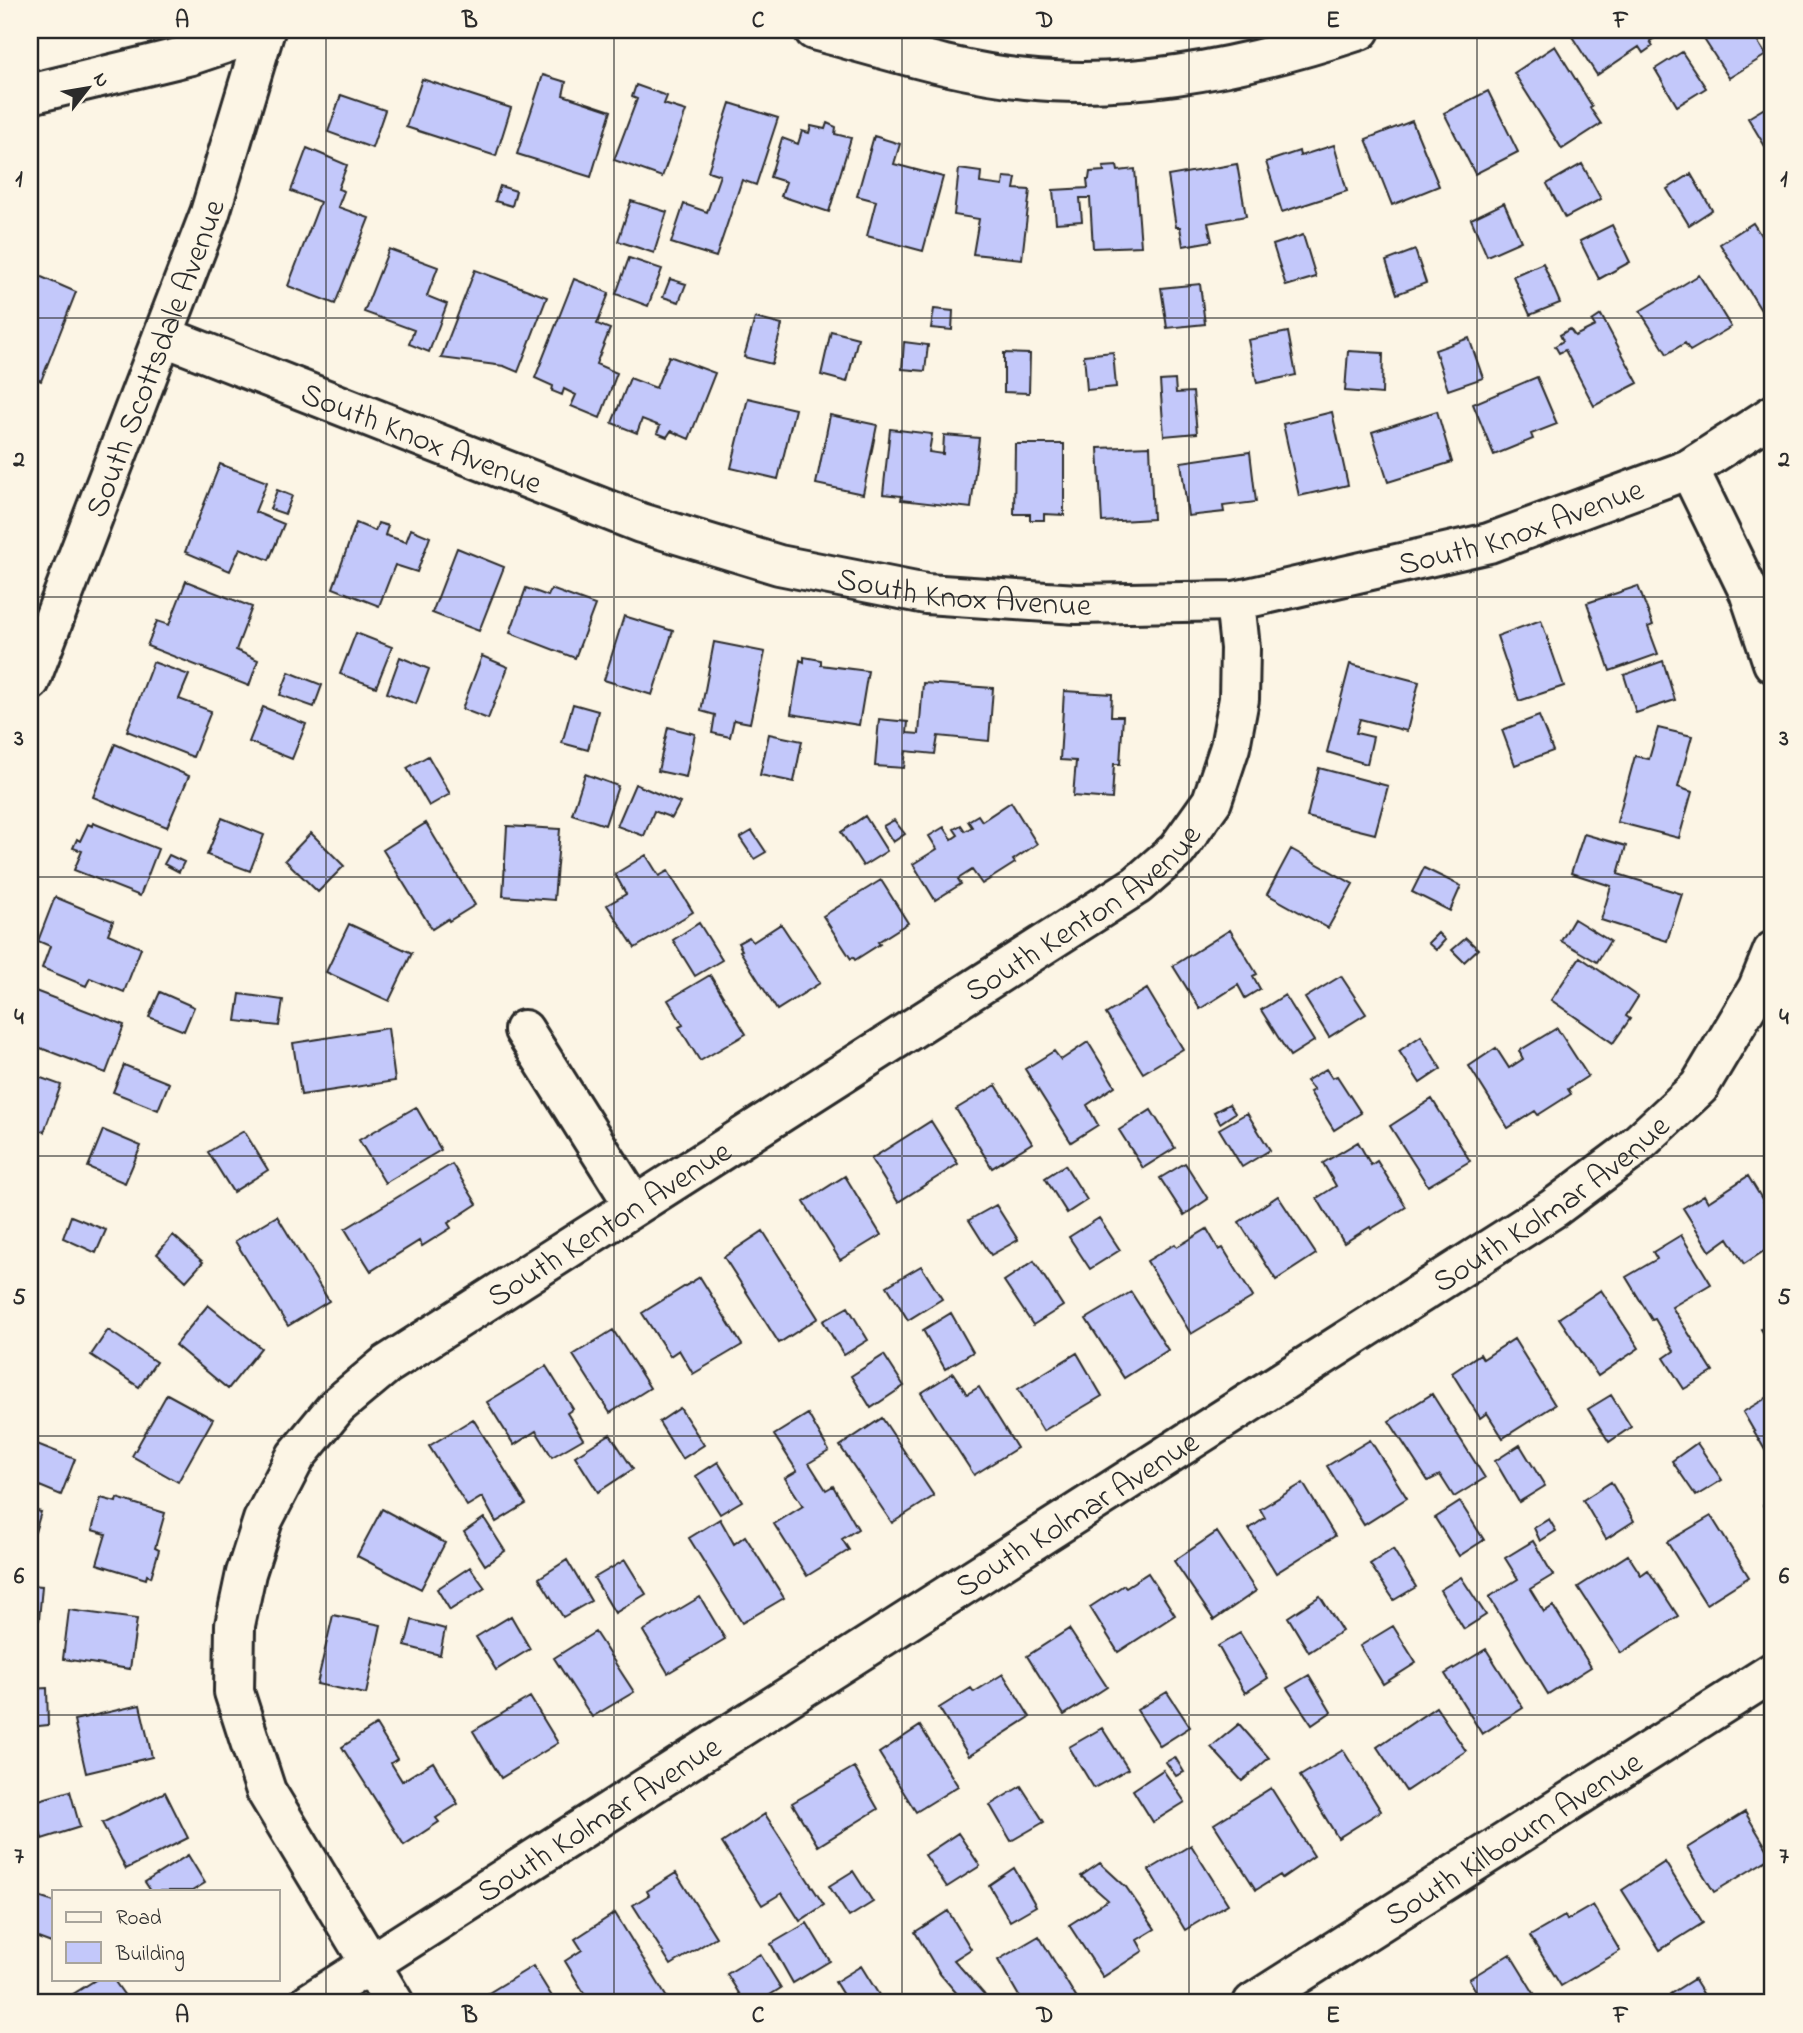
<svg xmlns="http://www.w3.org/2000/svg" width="1803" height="2033" font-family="'Indie Flower',sans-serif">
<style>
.building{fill:#c3c8fa;stroke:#2b2b2b;stroke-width:2}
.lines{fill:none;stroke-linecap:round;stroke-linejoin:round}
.minor-casing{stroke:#2b2b2b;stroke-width:44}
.minor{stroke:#fcf5e5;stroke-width:38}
.grid{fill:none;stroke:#2b2b2b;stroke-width:2;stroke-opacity:0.55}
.labels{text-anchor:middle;stroke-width:5;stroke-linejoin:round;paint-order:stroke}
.street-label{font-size:32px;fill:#2b2b2b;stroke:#fcf5e5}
.neatline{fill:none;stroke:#2b2b2b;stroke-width:2.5}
.grid-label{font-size:23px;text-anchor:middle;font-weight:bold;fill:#2b2b2b}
</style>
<rect width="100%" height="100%" fill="#fcf5e5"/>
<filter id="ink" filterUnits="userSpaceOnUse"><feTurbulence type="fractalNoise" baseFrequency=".0143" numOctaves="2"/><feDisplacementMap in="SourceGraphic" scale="14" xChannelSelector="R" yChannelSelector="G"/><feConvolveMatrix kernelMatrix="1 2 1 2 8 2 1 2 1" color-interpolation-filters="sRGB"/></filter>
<g filter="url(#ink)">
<path class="building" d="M1573,30h76l6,8 -5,3 3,5 -10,7 -4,-6 -42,28 -28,-43z
M1698,30h52l16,25 -37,23z
M1555,46l37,60 -2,2 11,16 -39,25 -48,-76z
M1682,52l24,36 -29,18 -22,-37z
M543,75l23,7 -3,13 48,16 -20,66 -74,-23z
M422,79l89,29 -15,48 -90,-29z
M636,85l31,11 -3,8 22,7 -24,66 -48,-17 23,-61 -5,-2z
M1488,91l30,61 -43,22 -31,-61z
M341,95l44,15 -13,38 -44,-16z
M730,103l48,15 -22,67 -14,-5 -26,77 -45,-14 13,-39 23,8 13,-37 -12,-4z
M1773,103v41l-7,4 -18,-30z
M1412,121l27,65 -47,19 -26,-66z
M827,123l9,4 -1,7 16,4 -22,74 -48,-16 5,-14 -16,-5 12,-39 16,6 4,-13 7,2 2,-7 14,3z
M874,136l26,8 -6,20 49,13 -20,74 -56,-15 9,-35 -19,-5z
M1334,145l13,46 -65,21 -16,-50 33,-11 1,5z
M307,148l40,17 -9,24 6,2 -6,16 31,11 -34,86 -47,-18 32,-84 -29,-11z
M1237,164l9,52 -38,7 4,18 -29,5 -3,-19h-4l-8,-51z
M1582,164l19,35 -36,19 -18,-34z
M1117,166l1,5 17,-2 6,77 -48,2 -3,-50h-10l2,23 -26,2 -3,-33 35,-2 -1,-9h2l1,-7 14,-1 -1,-4z
M959,169l22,3 -1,11 23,3 1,-9 12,1 -2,11 16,1 -8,69 -49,-5 6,-35 -25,-4z
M1691,174l21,36 -23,15 -22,-36z
M500,186l16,5 -4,15 -17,-5z
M631,201l36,11 -13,41 -36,-12z
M1504,203l17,38 -34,15 -16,-37z
M1753,223l16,25 4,-3v64l-9,6 -44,-71z
M1612,225l18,37 -31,17 -19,-38z
M1303,235l13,42 -30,9 -13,-41z
M389,249l49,18 -11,29 20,8 -18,48 -20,-8 5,-14 -50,-18z
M1415,250l11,33 -29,11 -11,-33z
M629,258l33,11 -14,37 -32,-12z
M1543,263l17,40 -30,12 -17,-39z
M475,270l72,27 -29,75 -14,-6 -63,-8z
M30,272l46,20 -35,89 -11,-5z
M1699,275l32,52 -41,24 -5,-8 -18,11 -27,-43z
M574,279l35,14 -12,31 13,5 -14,35 21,9 -17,45 -29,-12 5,-11 -12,-6 -2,6 -10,-4 1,-5 -18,-8z
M670,279l16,5 -7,18 -16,-5z
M1200,284l5,40 -38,4 -6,-40z
M934,309l19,2 -1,19 -21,-2z
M1601,315l37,68 -44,23 -29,-56 -6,3 -4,-7 8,-5 -3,-6 10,-6 5,7 20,-10 -3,-5z
M755,318l27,7 -10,39 -28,-7z
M831,331l27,7 -11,44 -26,-7z
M1288,332l8,43 -39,8 -9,-43z
M1469,338l14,40 -35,12 -13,-40z
M904,342l24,3 -3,26 -23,-2z
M1348,351l35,2 -1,41 -37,-3z
M1113,352l3,35 -29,3 -3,-35z
M1004,353l26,1 -1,39 -25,-1z
M669,356l46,17 -26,66 -18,-8 -4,6 -10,-4 3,-7 -18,-7 -5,14 -25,-10 18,-45 26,10z
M1537,377l20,47 -26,10 2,5 -39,16 -21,-51z
M1175,380l1,13 17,-1 4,41 -33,3 -4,-55z
M748,398l47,11 -17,70 -47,-11z
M1437,411l15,51 -64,20 -16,-50z
M1332,412l16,73 -49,11 -16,-72z
M830,415l47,10 -14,69 -47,-10z
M890,429l42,5 -3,18 14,2 1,-19 35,3 -8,70 -70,-8 1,-4 -19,-2z
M1015,444h49v71l-20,-1v6h-14v-6h-16z
M1150,446l3,73 -51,3 -4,-74z
M1250,452l6,50 -33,4 1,6 -36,4 -7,-54z
M220,464l47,18 -12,30 29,12 -15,36 -29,-12 -10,23 -45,-19z
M277,490l15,6 -7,18 -15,-5z
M356,523l19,8 3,-8 10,3 -3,9 21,7 5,-13 19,8 -13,35 -22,-7 -16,41 -46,-18z
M457,548l47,19 -25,64 -47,-18z
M186,581l66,26 -16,43 22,10 -9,26 -102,-40 10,-25 12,4z
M1638,586l15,39 -5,2 10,27 -48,17 -23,-68z
M526,588l22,8 3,-7 44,16 -20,53 -65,-25z
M624,616l49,15 -21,64 -48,-15z
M1541,620l23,66 -45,15 -22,-65z
M356,633l36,14 -16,40 -36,-13z
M714,642l51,10 -15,71 -16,-3 -4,17 -18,-4 3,-18 -14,-4z
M482,656l26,11 -20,52 -26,-10z
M400,657l29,12 -13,35 -29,-11z
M804,657l17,3v5l47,6 -9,54 -68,-11 9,-54 4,2z
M1663,661l12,39 -39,13 -12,-38z
M153,662l36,13 -10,24 32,12 -18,46 -66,-26z
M1350,664l69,18 -12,49 -47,-12 -4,14 17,4 -6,27 -40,-12z
M289,672l33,13 -8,22 -34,-12z
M923,683l70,5 -4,53 -51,-5 -3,18 -29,-3 -2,17 -29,-2 4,-47 29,3 -1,11 12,1z
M1064,691l48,3 -1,22h12l-3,48h-6l-2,35 -39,-3 3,-35 -16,-1z
M573,704l25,7 -10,39 -26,-7z
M263,707l43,17 -14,35 -43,-17z
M1539,716l14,35 -38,14 -13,-35z
M668,727l27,7 -9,43 -28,-6z
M1658,728l34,8 -14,51 14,5 -13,46 -62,-16 18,-66 14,3z
M769,734l33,7 -8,41 -34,-7z
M115,744l74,32 -22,51 -74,-30z
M428,756l22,38 -21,12 -22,-38z
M1319,768l69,18 -13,48 -68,-17z
M585,774l33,12 -13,39 -33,-11z
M635,784l45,19 -8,15 -18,-7 -10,25 -27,-10z
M1011,802l26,42 -24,16 2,3 -33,21 -10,-14 -14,9 3,5 -26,16 -22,-36 24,-15 -8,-13 15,-9 8,12 6,-4 -4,-6 7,-4 4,6 7,-4 -4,-6 10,-6 4,6z
M865,816l22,35 -24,15 -22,-34z
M222,818l42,17 -14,36 -43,-16z
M894,820l11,14 -12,8 -10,-16z
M93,823l65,26 -18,47 -66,-26 8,-19 -9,-3 4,-9 3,2 8,-17 4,2z
M426,823l49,82 -26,16 -1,-2 -16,10 -49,-79z
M507,826l53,3 -6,71 -51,-4z
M752,831l14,21 -12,7 -14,-21z
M311,833l33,33 -26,26 -33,-32z
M1584,834l42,12 -8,28 64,20 -15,47 -66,-21 10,-34 -40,-13z
M1291,849l62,35 -25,44 -61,-34z
M169,855l15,7 -5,10 -15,-8z
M646,855l13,21 9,-5 25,41 -58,36 -28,-43 19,-11 -11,-20z
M1424,868l37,18 -11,25 -38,-19z
M881,880l27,43 -30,19 2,2 -25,16 -2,-3 -2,2 -28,-43z
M55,897l58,24 -5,13 33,14 -17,44 -34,-14 -4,8 -44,-18 8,-22 -12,-5z
M1574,919l36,22 -13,21 -36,-21z
M699,923l23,37 -27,16 -22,-36z
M349,924l63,29 -23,48 -63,-29z
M781,924l39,59 -43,27 -37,-59 2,-1 -4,-7 11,-6 4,5z
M1230,930l27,44 -4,2 7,13 -15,9 -7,-13 -38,24 -27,-43z
M1438,933l7,7 -9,10 -8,-7z
M1466,938l12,11 -14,13 -12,-12z
M1580,957l58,40 -12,19 4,3 -17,24 -62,-43z
M710,975l36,59 -46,27 -21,-34 4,-2 -15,-25z
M1341,976l25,38 -37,23 -24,-39z
M30,989l94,36 -18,48 -76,-29z
M1147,989l36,60 -40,24 -37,-59z
M160,992l34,15 -10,24 -35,-14z
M240,994l43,6 -4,26 -43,-5z
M1285,995l29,46 -24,15 -29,-46z
M388,1028l7,53 -94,14 -8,-52z
M1557,1028l31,48 -20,13 3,5 -33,21 -3,-4 -27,17 -39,-62 27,-18 13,20 14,-9 -4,-8z
M1421,1036l20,33 -21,14 -21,-32z
M1088,1042l27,44 -28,19 11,20 -27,17 -46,-73 29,-18 7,9z
M124,1065l45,18 -11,27 -45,-18z
M1326,1069l6,9 5,-2 24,37 -27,17 -24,-38 4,-2 -8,-9z
M30,1074l31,11 -17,47 -14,-5z
M996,1085l36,58 -40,25 -36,-59z
M1432,1099l38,62 -42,25 -38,-60z
M1229,1104l6,9 -15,10 -6,-11z
M416,1107l25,43 -56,33 -26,-43z
M1151,1110l24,38 -32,20 -24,-38z
M1247,1113l23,37 -28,17 -23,-38z
M931,1121l27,43 -60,38 -27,-43z
M103,1130l38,16 -16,37 -37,-16z
M244,1131l24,39 -35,22 -25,-40z
M1358,1142l13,23 6,-4 29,46 -35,22 -1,-2 -26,16 -27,-45 19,-12 -13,-23z
M1185,1163l23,36 -24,16 -24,-37z
M452,1164l25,40 -29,19 3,5 -29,18 -3,-5 -48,30 -26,-42z
M1065,1165l22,35 -20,13 -22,-35z
M845,1176l36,59 -41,25 -36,-58z
M1748,1176l25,41v28l-29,19 -16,-26 -18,13 -27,-43 21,-13 4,7z
M1278,1196l38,58 -40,26 -37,-58z
M996,1205l22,35 -27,15 -22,-35z
M71,1216l35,14 -10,23 -33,-15z
M277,1216l52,85 -41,25 -53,-85z
M1099,1218l21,32 -30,19 -21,-32z
M1207,1229l12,21 4,-2 30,49 -62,37 -44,-73 28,-17 2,3z
M763,1231l55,87 -39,25 -55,-86z
M173,1235l30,27 -17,19 -29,-27z
M1681,1235l30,49 -39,23 41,65 -29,17 -20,-31 10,-7 -19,-32 -3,1 -26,-43 31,-18 -4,-7z
M1034,1261l29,45 -30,19 -29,-44z
M921,1266l21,33 -34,21 -21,-34z
M700,1277l42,68 -49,29 -14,-24 -9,6 -28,-43z
M1601,1290l38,58 -41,28 -39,-58z
M1131,1292l37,58 -44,28 -38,-59z
M208,1305l53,43 -33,41 -53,-44z
M848,1307l20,33 -24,15 -21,-34z
M951,1313l22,39 -28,17 -22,-39z
M1773,1321v28l-12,-20z
M108,1330l48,32 -17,25 -48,-32z
M613,1330l37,58 -40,25 -37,-58z
M1514,1339l41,66 -52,33 -16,-25 -7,5 -28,-45 28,-19 3,5z
M1077,1353l25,43 -59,35 -25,-42z
M884,1355l20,31 -33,22 -20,-32z
M546,1366l27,43 -6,4 16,26 -31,18 -16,-26 -22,14 -27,-43z
M953,1373l14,21 12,-7 38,61 -43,27 -53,-82z
M167,1394l46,25 -35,63 -46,-26z
M1432,1394l53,84 -31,19 -14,-22 -12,6 -39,-60z
M1773,1394v51l-8,5 -22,-38z
M1611,1395l20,32 -22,15 -21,-33z
M680,1408l24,37 -22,14 -23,-37z
M808,1414l21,37 -20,12 17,27 7,-4 25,43 -16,10 7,11 -42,26 -33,-52 29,-18 -18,-28 12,-7 -23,-36z
M882,1418l52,78 -42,27 -52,-77z
M473,1419l53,85 -30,18 -14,-25 -15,9 -38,-60z
M610,1434l23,35 -35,23 -23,-36z
M1370,1440l37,58 -43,27 -37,-59z
M32,1442l43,17 -14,36 -31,-13v-34z
M1697,1443l25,37 -26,16 -24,-35z
M1520,1445l25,41 -26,16 -24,-41z
M718,1462l24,39 -22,13 -24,-38z
M1611,1482l23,39 -28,18 -23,-39z
M1303,1483l32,53 -59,37 -27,-44 16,-11 -5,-9z
M101,1498l15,4 1,-4 48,15 -10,35 4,2 -8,27 -4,-2 -1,4 -49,-15 9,-30 -14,-4z
M1773,1498v24l-10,-17z
M1460,1502l24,38 -25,16 -24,-38z
M30,1509l11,3 -6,20 -5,-1z
M382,1509l63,34 -24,46 -64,-33z
M1711,1516l38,61 -43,27 -39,-62z
M484,1518l21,33 -20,14 -21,-33z
M720,1519l14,25 11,-8 39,62 -42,25 -53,-85z
M1549,1519l7,12 -16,10 -6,-13z
M1217,1532l39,59 -42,29 -40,-59z
M1533,1541l20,34 -23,14 14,23 9,-6 38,61 -43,27 -59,-97 29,-18 -13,-21z
M1393,1549l23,38 -22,13 -24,-36z
M1628,1555l13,20 7,-5 30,46 -57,37 -43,-66z
M567,1560l24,41 -28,16 -24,-39z
M625,1560l21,34 -31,19 -21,-35z
M470,1567l15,21 -35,22 -13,-21z
M1148,1573l27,42 -57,37 -28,-45 34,-22 2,2z
M1461,1577l25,38 -22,14 -24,-39z
M30,1585l12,1 -3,34 -9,-1z
M1320,1596l22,35 -33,21 -21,-35z
M700,1597l25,42 -57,34 -25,-42z
M69,1610l68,9 -7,50 -67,-10z
M333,1615l48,10 -15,69 -49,-10z
M511,1616l19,33 -34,21 -20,-33z
M412,1620l33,9 -5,26 -35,-9z
M1393,1626l23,37 -33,21 -23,-38z
M1069,1629l38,58 -43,28 -37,-59z
M595,1632l39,60 -42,25 -38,-59z
M1240,1633l28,45 -23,15 -27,-47z
M1486,1649l37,59 -41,26 -37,-60z
M1003,1674l27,43 -61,39 -30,-48 32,-20 3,4z
M1309,1675l22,37 -19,13 -25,-37z
M47,1688l1,37 -18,2v-38z
M1167,1692l23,35 -30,19 -23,-36z
M530,1697l28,46 -57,35 -28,-47z
M140,1705l12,52 -66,16 -12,-53z
M1436,1707l30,44 -60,40 -29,-44z
M1239,1724l30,34 -27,23 -31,-34z
M376,1725l21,34 -6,4 11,18 31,-19 25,42 -22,14 3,4 -35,23 -62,-98z
M920,1726l38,60 -42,26 -37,-59z
M1102,1728l26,41 -34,19 -25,-41z
M1343,1750l38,61 -43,27 -38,-62z
M1175,1757l9,15 -8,4 -10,-14z
M854,1767l24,42 -60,37 -26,-43z
M1163,1770l22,32 -32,20 -20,-32z
M1021,1786l23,36 -33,19 -21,-36z
M1271,1788l43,68 -32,22 -2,-3 -24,15 -42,-66z
M70,1791l10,36 -38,12 -10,-37z
M165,1792l23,46 -62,31 -24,-46z
M1745,1812l27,45 -58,35 -27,-44z
M765,1814l59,91 -24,16 -18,-28 -20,12 -40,-62z
M958,1833l22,33 -33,21 -22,-32z
M1191,1845l37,59 -43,26 -36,-60z
M188,1855l17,28 -13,8h-41l-6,-9z
M1665,1862l38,61 -43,27 -38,-60z
M1100,1863l26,24 29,42 -18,11 6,11 -40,26 -34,-52 39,-25 -27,-24z
M1014,1868l22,38 -26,15 -21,-36z
M853,1871l20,31 -24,15 -20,-31z
M676,1873l40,64 -45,28 -38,-60 16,-10 -2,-4z
M32,1895l22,7v42l-24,-9v-34z
M1593,1905l27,46 -59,35 -31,-50 35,-20 2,4z
M948,1911l23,38 -17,11 30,34 5,9h-24l-25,-29 -25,-42z
M615,1913l54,88 -4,2h-58l-4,-6 -13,6 -25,-42 17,-11 -7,-11z
M807,1923l23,38 -37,22 -22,-39z
M1039,1936l38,63 -7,4h-47l-25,-43z
M760,1954l21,34 -24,15h-12l-18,-29z
M1510,1954l30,49h-57l-14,-24z
M533,1966l23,37h-63l-6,-9z
M861,1966l23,37h-36l-13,-21z
M97,1979h16l17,24h-71z
M1694,1979l15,24h-33l-6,-9z"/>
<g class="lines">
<g class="minor-casing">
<g id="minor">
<path d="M814,30c69,18 140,42 212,49 111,12 229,-14 334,-49"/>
<path d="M30,94l161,-39 74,-25"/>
<path id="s1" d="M163,336l478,187 138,42 147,29 151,10 158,-3 254,-58 200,-74 84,-54"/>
<path d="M1689,469l60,123 24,71"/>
<path id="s2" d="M30,681l180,-468 55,-183"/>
<path d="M524,1030l110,175"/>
<path id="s3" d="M309,2003l1245,-795 75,-56 70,-65 59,-99 15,-37"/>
<path id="s4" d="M394,2003l-128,-212 -32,-99 1,-67 11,-52 17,-53 33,-64 41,-50 49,-41 751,-480 40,-35 35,-49 18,-54 9,-48 1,-51 -5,-47"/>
<path id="s5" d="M1253,2003l520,-331"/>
</g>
</g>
<use href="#minor" class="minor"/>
</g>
</g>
<path class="grid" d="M326,30v1973M614,30v1973M902,30v1973M1189,30v1973M1477,30v1973M30,318h1743M30,597h1743M30,877h1743M30,1156h1743M30,1436h1743M30,1715h1743"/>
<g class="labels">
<g class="street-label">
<text dy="11" stroke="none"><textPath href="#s2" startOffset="346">South Scottsdale Avenue</textPath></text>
<text dy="11" stroke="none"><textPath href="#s1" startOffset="278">South Knox Avenue</textPath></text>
<text dy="11" stroke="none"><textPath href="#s1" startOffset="1412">South Knox Avenue</textPath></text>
<text dy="11" stroke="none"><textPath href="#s1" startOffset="845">South Knox Avenue</textPath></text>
<text dy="11" stroke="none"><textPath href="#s4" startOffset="1559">South Kenton Avenue</textPath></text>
<text dy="11" stroke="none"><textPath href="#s3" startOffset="1477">South Kolmar Avenue</textPath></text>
<text dy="11" stroke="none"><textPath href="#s4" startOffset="992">South Kenton Avenue</textPath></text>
<text dy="11" stroke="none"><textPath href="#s3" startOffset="910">South Kolmar Avenue</textPath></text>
<text dy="11" stroke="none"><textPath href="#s3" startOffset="343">South Kolmar Avenue</textPath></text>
<text dy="11" stroke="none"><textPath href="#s5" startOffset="308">South Kilbourn Avenue</textPath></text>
</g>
</g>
<rect width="1803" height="2033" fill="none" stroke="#fcf5e5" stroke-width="77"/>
<rect x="52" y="1890" width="228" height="91" fill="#fcf5e5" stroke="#a8a49b" stroke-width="2"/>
<rect x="66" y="1912" width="35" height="10" fill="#fcf5e5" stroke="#a8a49b" stroke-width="2"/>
<text x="116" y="1924" font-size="21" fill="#2b2b2b">Road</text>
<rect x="66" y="1942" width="35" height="21" fill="#c3c8fa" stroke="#a8a49b" stroke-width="2"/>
<text x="116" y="1960" font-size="21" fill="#2b2b2b">Building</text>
<g transform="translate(88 88) rotate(59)" stroke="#fcf5e5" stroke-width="5" paint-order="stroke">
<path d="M0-5L12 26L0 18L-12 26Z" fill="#2b2b2b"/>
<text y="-10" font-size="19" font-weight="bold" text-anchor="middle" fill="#2b2b2b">N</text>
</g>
<rect x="38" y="38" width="1726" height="1956" class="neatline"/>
<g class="grid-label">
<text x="182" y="27">A</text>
<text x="470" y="27">B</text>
<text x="758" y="27">C</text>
<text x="1045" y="27">D</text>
<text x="1333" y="27">E</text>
<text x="1621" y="27">F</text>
<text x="19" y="186">1</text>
<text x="1784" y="186">1</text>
<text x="19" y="466">2</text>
<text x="1784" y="466">2</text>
<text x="19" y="745">3</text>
<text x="1784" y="745">3</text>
<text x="19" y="1024">4</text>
<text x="1784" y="1024">4</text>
<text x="19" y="1304">5</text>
<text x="1784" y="1304">5</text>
<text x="19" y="1583">6</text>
<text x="1784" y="1583">6</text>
<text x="19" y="1863">7</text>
<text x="1784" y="1863">7</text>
<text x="182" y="2022">A</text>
<text x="470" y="2022">B</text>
<text x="758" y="2022">C</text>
<text x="1045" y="2022">D</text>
<text x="1333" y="2022">E</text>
<text x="1621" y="2022">F</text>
</g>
</svg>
